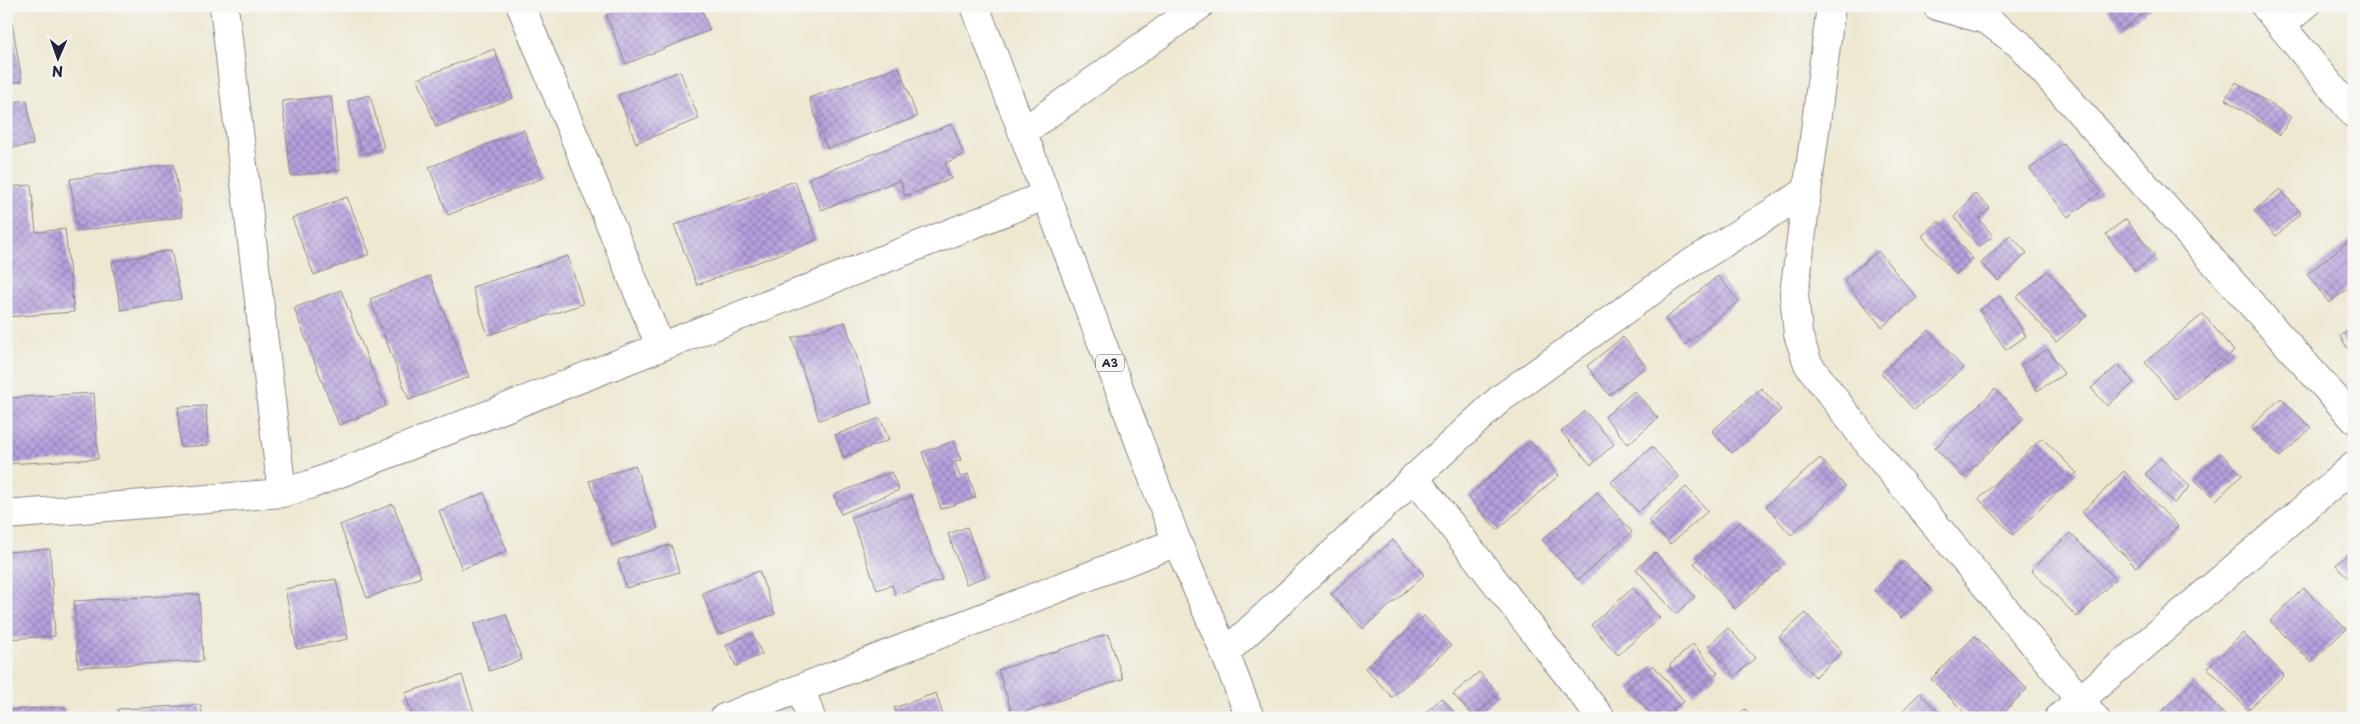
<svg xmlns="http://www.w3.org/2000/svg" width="2360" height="724" font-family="'Playpen Sans',sans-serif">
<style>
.building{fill:url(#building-cross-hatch)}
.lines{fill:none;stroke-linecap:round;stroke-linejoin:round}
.lane-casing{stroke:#888586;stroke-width:20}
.street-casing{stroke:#888586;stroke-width:30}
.highway-casing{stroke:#888586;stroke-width:30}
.lane{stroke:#fff;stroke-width:18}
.street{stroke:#fff;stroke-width:28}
.highway{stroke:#fff;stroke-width:28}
.labels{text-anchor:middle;stroke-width:4;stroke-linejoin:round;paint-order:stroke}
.shield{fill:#f6f6f2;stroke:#626272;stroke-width:1}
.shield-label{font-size:11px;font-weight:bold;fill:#22223b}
</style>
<defs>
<pattern id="building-cross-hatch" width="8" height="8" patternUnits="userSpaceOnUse" patternTransform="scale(1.25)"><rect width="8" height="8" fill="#b6a0de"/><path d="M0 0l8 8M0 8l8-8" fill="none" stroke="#9482b5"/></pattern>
</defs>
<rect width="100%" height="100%" fill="#f6f6f2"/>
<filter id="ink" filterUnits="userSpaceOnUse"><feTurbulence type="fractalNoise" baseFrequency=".02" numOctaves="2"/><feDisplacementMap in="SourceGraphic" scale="10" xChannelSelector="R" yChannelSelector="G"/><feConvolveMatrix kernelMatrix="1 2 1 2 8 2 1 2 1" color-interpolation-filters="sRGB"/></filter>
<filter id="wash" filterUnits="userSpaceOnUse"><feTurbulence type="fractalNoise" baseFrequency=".0096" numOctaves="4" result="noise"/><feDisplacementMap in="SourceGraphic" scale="20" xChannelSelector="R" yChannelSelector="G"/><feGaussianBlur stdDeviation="1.12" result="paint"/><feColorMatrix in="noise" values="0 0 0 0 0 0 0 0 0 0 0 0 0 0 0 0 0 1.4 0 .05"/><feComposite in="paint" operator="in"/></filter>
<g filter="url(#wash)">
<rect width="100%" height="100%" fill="#eee8d1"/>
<g id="blocks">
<path class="building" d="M628,6h72l10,24 -84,34 -20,-49z
M2105,6h49l-32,23z
M12,23l10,58 -16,3v-60z
M494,49l19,49 -77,29 -18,-48z
M899,67l18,50 -90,32 -18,-51z
M680,71l19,48 -63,24 -18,-48z
M2236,82l55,35 -11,18 -55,-36z
M370,95l14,53 -22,6 -14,-53z
M331,96l9,74 -49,6 -9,-75z
M27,100l6,45 -27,3v-45z
M952,124l12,31 -19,8 6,16 -46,17 -5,-16 -79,30 -12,-32z
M524,130l19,48 -95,37 -19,-48z
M2063,143l38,49 -33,25 -38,-48z
M174,164l8,53 -104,14 -8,-52z
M795,181l22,59 -120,45 -23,-60z
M31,185l5,47 29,-3 9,83 -68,5v-50l6,-1 -2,-25h-4v-54z
M2280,189l21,24 -25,23 -22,-25z
M1975,194l15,14 -11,11 14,17 -14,11 -25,-30z
M347,197l23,57 -56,21 -22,-57z
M2126,219l29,37 -20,15 -29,-37z
M1939,221l34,38 -17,15 -34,-38z
M2010,235l17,18 -29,28 -17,-18z
M2354,237v47l-25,19 -22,-29z
M171,250l10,49 -60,11 -9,-48z
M1878,251l39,47 -35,29 -39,-47z
M568,256l15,48 -95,31 -16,-48z
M2048,271l39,45 -31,26 -39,-45z
M430,276l39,101 -60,23 -39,-101z
M1718,276l21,25 -54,44 -20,-26z
M341,290l45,116 -47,19 -45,-117z
M2000,296l26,40 -20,14 -27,-40z
M2203,314l31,37 -58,48 -31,-37z
M845,322l27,81 -53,17 -27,-82z
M2354,327v32l-14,-23z
M1929,330l34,38 -49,42 -33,-37z
M1623,337l23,29 -37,29 -22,-29z
M2048,349l16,25 -27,17 -16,-26z
M2118,365l16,18 -27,23 -16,-18z
M1761,388l20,22 -49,43 -20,-22z
M1995,389l29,29 -61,59 -28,-29z
M1634,391l24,27 -30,26 -23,-27z
M94,393l4,66 -92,5v-66z
M2281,398l30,30 -31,29 -29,-30z
M206,406l2,39 -28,2 -2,-40z
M1585,411l29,33 -23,21 -30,-33z
M880,418l9,22 -46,17 -8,-22z
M2042,438l35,35 -64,62 -34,-36z
M954,441l7,19 -6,2 5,15 8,-3 8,23 -35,12 -19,-57z
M1530,441l29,34 -62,55 -29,-34z
M1652,447l27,30 -41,35 -27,-30z
M2221,453l21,22 -26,25 -22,-21z
M1820,458l25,28 -54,49 -25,-29z
M2161,458l29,29 -16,16 -29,-29z
M635,465l23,64 -46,16 -23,-64z
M2124,471l54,55 -42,41 -54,-55z
M891,472l8,18 -58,24 -7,-19z
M1686,487l22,24 -38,33 -22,-24z
M1597,492l35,40 -54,48 -36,-40z
M484,493l23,58 -45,18 -23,-58z
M912,496l30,84 -46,16 -4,-11 -15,5 -26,-73z
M393,504l28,73 -54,21 -27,-73z
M1740,522l41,46 -46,41 -41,-46z
M967,527l18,50 -19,7 -18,-50z
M2070,533l46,46 -39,38 -46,-47z
M1393,540l31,35 -61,54 -32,-35z
M671,545l8,27 -53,16 -8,-28z
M2354,548v36l-18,-19z
M50,549l5,87 -49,3v-87z
M1655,552l40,45 -19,17 -40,-45z
M1903,561l28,28 -30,29 -27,-28z
M759,571l16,43 -57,21 -16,-42z
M336,579l12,60 -51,10 -12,-60z
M1633,588l27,30 -42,37 -27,-30z
M2304,588l42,41 -35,33 -41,-41z
M199,594l4,67 -125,6 -4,-66z
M1806,613l36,40 -27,24 -36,-40z
M506,614l16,46 -33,11 -15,-47z
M1424,616l27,30 -59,51 -27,-29z
M1728,628l27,30 -20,18 -27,-30z
M752,633l10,21 -26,12 -10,-21z
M2243,633l41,42 -36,35 -40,-42z
M1108,634l15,45 -110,37 -15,-46z
M1975,636l52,53 -29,29h-28l-39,-39z
M1693,644l25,29 -24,21 -25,-28z
M1653,665l31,36 -20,17h-9l-27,-31z
M1479,672l20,22 -25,23 -21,-23z
M462,675l14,43h-63l-8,-25z
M2193,681l35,37h-67l-3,-3z
M936,693l8,25h-46l-4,-10z
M1920,693l24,25h-49z
M1442,698l17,20h-40z
M201,705l1,13h-84v-9z
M65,707l1,11h-60v-8z
M1745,709l7,9h-17z
M273,713v5h-40v-3z"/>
</g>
</g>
<g filter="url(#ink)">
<use href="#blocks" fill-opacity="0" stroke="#888586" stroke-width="1"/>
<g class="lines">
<g class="lane-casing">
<path id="lane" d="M2285,29l27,-23"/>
</g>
<g class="street-casing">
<path id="street" d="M224,6l58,487
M521,6l139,340
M1831,6l-37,288 4,40 10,30 63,83 224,271
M1937,6l50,14 32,24 335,375
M2265,6l89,108
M1024,131l175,-125
M1414,477l187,241
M6,515l276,-22 30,-9 735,-289
M1225,653l275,-254 185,-132 122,-76
M801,689l10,29
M724,718l453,-176
M2059,718l295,-252"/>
</g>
<g class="highway-casing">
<path id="highway" d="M975,6l202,536 48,111 25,65"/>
</g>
<use href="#lane" class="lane"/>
<use href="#street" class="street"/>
<use href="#highway" class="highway"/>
</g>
</g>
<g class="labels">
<rect class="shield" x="1096" y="354.5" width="28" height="17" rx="4"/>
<g class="shield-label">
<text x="1110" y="367">A3</text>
</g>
</g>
<rect width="2360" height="724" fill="none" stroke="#f6f6f2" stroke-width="25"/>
<g transform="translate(58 58) rotate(182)" stroke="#f6f6f2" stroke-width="4" paint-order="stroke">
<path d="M0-4L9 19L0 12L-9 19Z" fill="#22223b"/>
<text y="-8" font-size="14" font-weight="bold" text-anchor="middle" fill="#22223b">N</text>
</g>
</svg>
